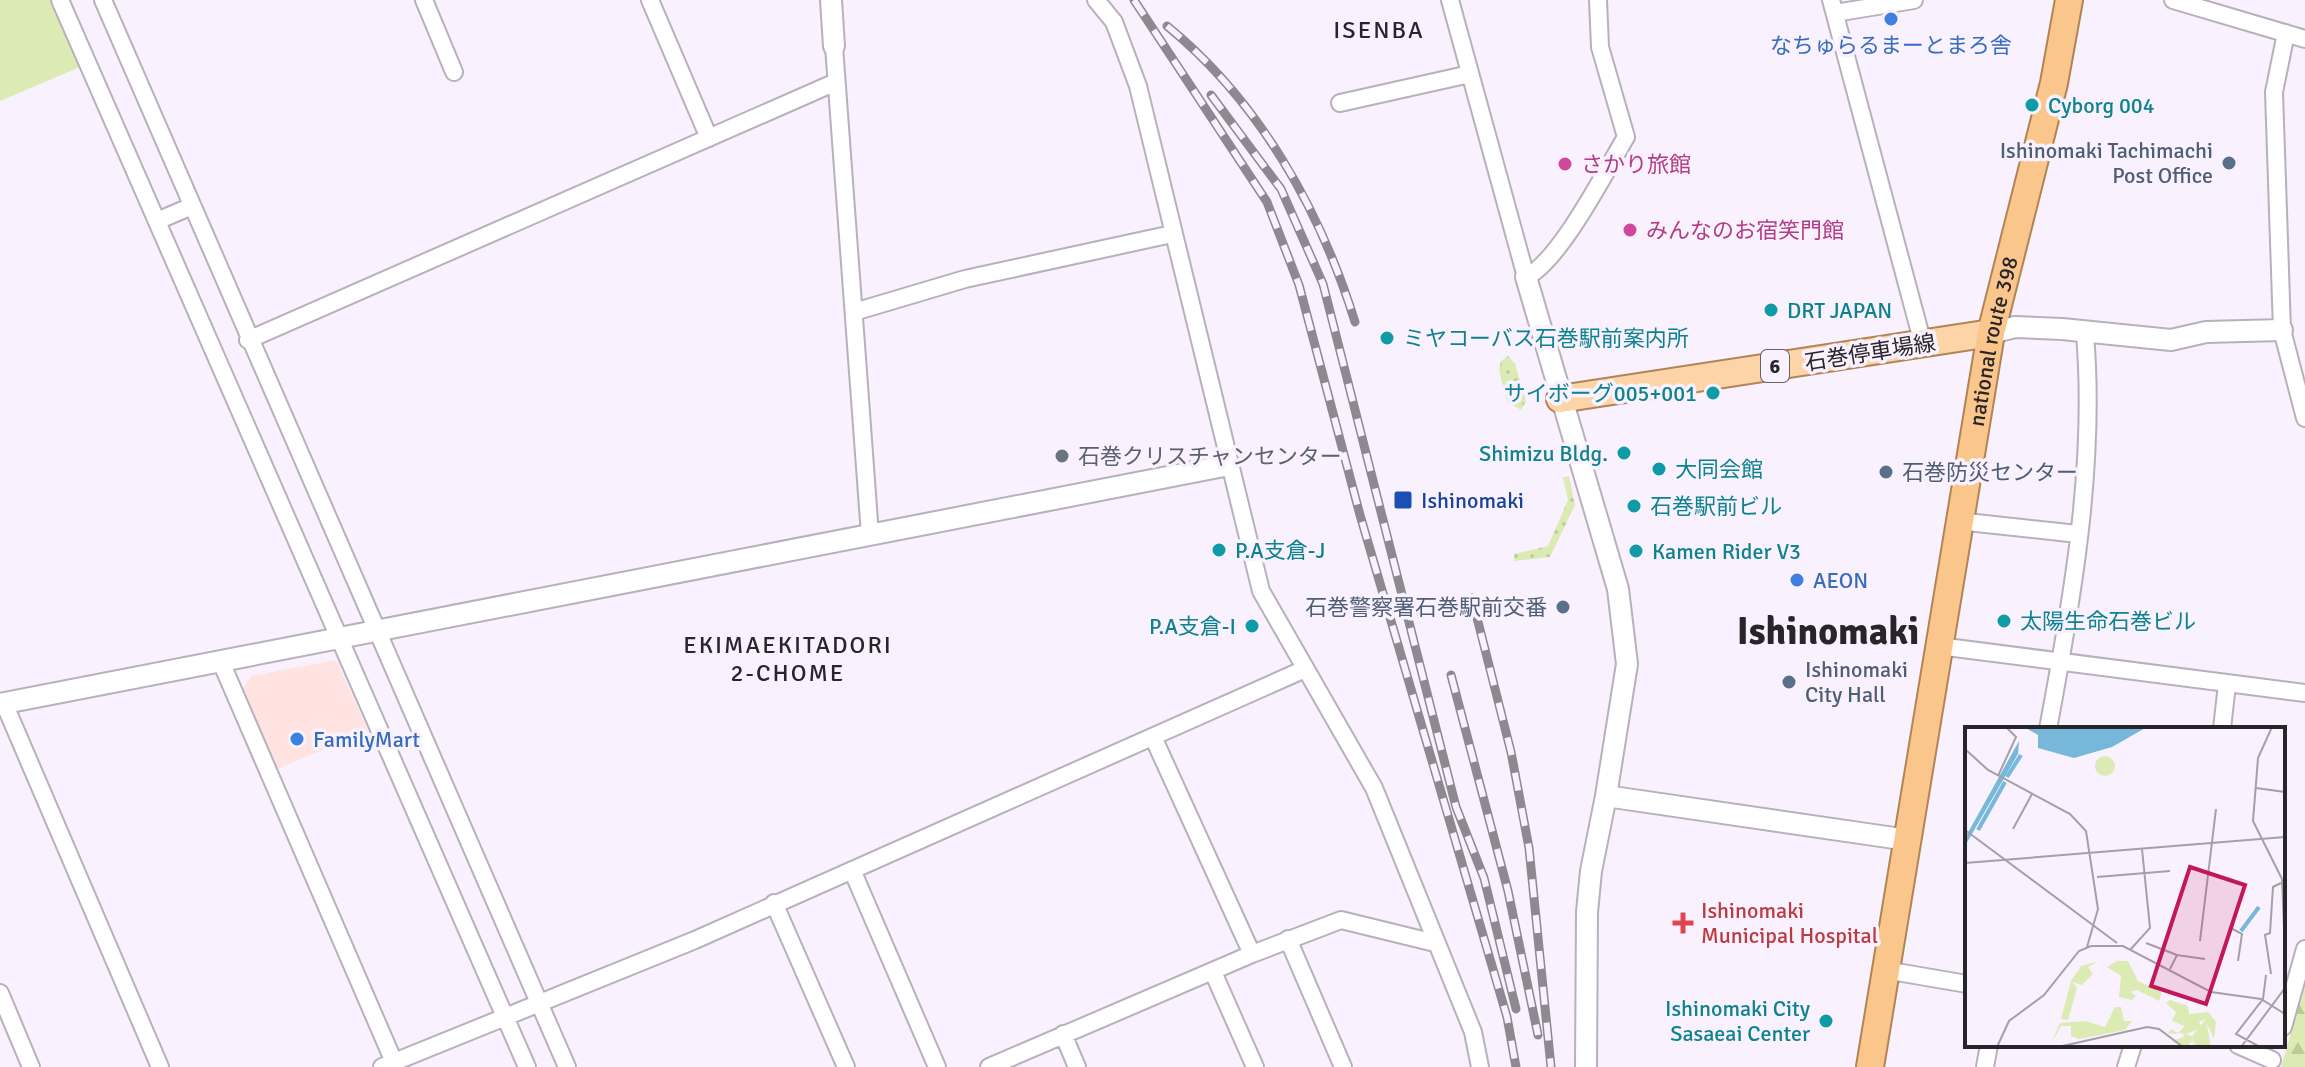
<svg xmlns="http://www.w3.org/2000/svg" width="2305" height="1067" font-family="Signika,'Noto Sans JP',sans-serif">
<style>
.commercial{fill:#fee3e0}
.grass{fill:url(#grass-dots)}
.forest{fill:url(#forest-firs)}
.park{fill:#dcebb3}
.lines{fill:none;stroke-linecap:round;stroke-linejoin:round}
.minor-casing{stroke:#b8b0bc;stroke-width:20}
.tertiary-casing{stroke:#b8b0bc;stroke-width:24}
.primary-casing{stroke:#b08556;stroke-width:30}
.trunk-casing{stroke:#b08556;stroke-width:30}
.minor{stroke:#fff;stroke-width:16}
.tertiary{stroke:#fff;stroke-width:20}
.primary{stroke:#fcd4a8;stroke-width:26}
.trunk{stroke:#fbc68b;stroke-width:26}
.rail-casing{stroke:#8e8891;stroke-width:9}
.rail{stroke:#f9f1fd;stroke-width:6;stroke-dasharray:18;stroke-linecap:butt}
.shop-dot{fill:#3f7fe0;stroke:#f9f1fd;stroke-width:3}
.culture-dot{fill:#0f9aa8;stroke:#f9f1fd;stroke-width:3}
.service-dot{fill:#5c6f8a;stroke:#f9f1fd;stroke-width:3}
.hotel-dot{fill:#d1479c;stroke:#f9f1fd;stroke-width:3}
.worship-dot{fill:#6b7280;stroke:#f9f1fd;stroke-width:3}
.transit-dot{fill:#1a4fb4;stroke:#f9f1fd;stroke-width:3}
.health-dot{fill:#e0444e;stroke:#f9f1fd;stroke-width:3}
.labels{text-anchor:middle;stroke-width:7;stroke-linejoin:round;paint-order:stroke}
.shield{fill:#f9f1fd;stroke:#676269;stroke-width:2}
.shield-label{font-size:20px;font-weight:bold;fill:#28252a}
.shop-label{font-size:22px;fill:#366cbe;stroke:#f9f1fd;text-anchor:start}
.culture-label{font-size:22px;fill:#0d838f;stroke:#f9f1fd;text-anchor:start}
.service-label{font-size:22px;fill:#4e5e75;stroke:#f9f1fd;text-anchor:end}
.hotel-label{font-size:22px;fill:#b23c85;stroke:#f9f1fd;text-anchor:start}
.street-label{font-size:22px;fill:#28252a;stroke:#f9f1fd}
.worship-label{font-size:22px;fill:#5b616d;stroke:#f9f1fd;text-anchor:start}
.transit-label{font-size:22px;fill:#164399;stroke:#f9f1fd;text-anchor:start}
.health-label{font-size:22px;fill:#be3a42;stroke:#f9f1fd;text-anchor:start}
.neighbourhood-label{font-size:24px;letter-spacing:2px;fill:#28252a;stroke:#f9f1fd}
.town-label{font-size:38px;font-weight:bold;fill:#28252a;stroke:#f9f1fd}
.inset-river{fill:none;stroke:#76b7da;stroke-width:4}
.inset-road{fill:none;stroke:#a59fa9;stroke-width:2}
.view{fill:#c2185b;fill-opacity:0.15;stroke:#c2185b;stroke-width:4}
.inset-edge{fill:none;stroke:#28252a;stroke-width:4}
</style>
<defs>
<pattern id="grass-dots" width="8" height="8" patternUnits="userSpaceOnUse" patternTransform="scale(2)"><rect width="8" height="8" fill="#dcebb3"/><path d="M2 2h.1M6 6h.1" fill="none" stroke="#bdc99a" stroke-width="1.8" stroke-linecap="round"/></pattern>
<pattern id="forest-firs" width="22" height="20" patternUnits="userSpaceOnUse" patternTransform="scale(2)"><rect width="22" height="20" fill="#dcebb3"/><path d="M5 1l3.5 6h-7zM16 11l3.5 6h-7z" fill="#bdc99a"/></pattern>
</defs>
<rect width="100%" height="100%" fill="#f9f1fd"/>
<path class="commercial" d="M336,660l32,71 -91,38 -34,-80 8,-13z"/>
<path class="grass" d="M1508,356l7,8 11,37 -5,9 -14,-9 -8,-31 2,-9z
M1569,476l6,29 -25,52 -36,4v-7l34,-8 20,-46 -5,-22z"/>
<path class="forest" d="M2305,984v83h-24z"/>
<path class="park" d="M0,0h52l28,67 -80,34z"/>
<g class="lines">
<g class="minor-casing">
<path id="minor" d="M60,0l467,1067
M103,0l464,1067
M424,0l30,72
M650,0l59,138
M1096,0l18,22 24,64 123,505 113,197 99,244 7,35
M1450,0l76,277c33,-15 79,-105 100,-140l-26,-90 -2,-47
M1831,0l92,344
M2173,0l132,39
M1835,13l79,-13
M2286,33l-12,59 8,238 23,88
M834,46l36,489
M1340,103l130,-29
M157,221l35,-15
M854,312l111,-33 207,-45
M248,340l588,-258
M1958,521l120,13
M1939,646l366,47
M221,662l173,400
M4,703l156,364
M2048,729c24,-128 48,-264 37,-395
M2222,729l5,-45
M1153,737l99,217
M852,870l85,197
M774,903l72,164
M1288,939l55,128
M1885,970l82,14
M1213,972l42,95
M0,993l31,74
M2283,1027l22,-78
M1063,1034l14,33
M2238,1045l34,15
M382,1067l313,-127 610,-271
M989,1067l263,-113 89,-34 94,23
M1985,1067l4,-22
M2126,1067l7,-22"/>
</g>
<g class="tertiary-casing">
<path id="tertiary" d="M831,0l3,46
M1526,277l92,312 9,75 -21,132 302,44
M1991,333l24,-6 47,2 109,11 35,-8 76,-2
M0,704l1229,-239
M1586,1067l1,-155 4,-41 15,-75"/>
</g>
<g class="primary-casing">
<path id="primary" d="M1560,399l431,-66"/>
</g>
<g class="trunk-casing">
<g id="trunk">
<path id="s1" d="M1870,1067l121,-734 63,-250 15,-83"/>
</g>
</g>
<use href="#minor" class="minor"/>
<use href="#tertiary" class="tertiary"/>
<use href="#primary" class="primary"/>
<use href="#trunk" class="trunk"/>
<g class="rail-casing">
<path id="rail" d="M1134,0l133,202 32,83 61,230 147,502 9,50
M1167,26c92,75 153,183 188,296
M1211,95l70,94 42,95 133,523 28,71 32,131
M1472,598l39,154 18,96 22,219
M1451,675l57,216 30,144"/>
</g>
<use href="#rail" class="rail"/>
</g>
<g class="shop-dot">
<circle cx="1891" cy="19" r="8"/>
<circle cx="1797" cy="580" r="8"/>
<circle cx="297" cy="739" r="8"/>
</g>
<g class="culture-dot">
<circle cx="2032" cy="105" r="8"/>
<circle cx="1771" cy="310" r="8"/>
<circle cx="1387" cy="338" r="8"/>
<circle cx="1713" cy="393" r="8"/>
<circle cx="1624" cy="453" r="8"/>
<circle cx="1659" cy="469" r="8"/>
<circle cx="1634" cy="506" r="8"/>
<circle cx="1219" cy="550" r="8"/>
<circle cx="1636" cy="551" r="8"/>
<circle cx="2004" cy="621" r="8"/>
<circle cx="1252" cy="626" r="8"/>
<circle cx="1826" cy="1021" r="8"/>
</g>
<g class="service-dot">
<circle cx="2229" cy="163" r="8"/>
<circle cx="1886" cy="472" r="8"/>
<circle cx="1563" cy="607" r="8"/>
<circle cx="1789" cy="682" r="8"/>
</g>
<g class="hotel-dot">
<circle cx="1565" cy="164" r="8"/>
<circle cx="1630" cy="230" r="8"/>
</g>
<circle class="worship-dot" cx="1062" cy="456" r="8"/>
<rect class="transit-dot" x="1393" y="490" width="20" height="20" rx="4"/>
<path class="health-dot" d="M1679 911h8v8h8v8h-8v8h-8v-8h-8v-8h8z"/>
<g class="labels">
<rect class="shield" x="1761" y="350" width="28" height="32" rx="6"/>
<g class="shield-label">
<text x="1775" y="373">6</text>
</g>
<g class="shop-label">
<text x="1891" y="53" text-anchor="middle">なちゅらるまーとまろ舎</text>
<text x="1813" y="588">AEON</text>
<text x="313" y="747">FamilyMart</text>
</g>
<g class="culture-label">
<text x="2048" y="113">Cyborg 004</text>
<text x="1787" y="318">DRT JAPAN</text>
<text x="1403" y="346">ミヤコーバス石巻駅前案内所</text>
<text x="1697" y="401" text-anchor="end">サイボーグ005+001</text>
<text x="1608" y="461" text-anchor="end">Shimizu Bldg.</text>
<text x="1675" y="477">大同会館</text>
<text x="1650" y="514">石巻駅前ビル</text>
<text x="1235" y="558">P.A支倉-J</text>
<text x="1652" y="559">Kamen Rider V3</text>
<text x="2020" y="629">太陽生命石巻ビル</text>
<text x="1236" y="634" text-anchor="end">P.A支倉-I</text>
<text x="1810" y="1016" text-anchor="end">Ishinomaki City<tspan x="1810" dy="25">Sasaeai Center</tspan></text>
</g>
<g class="service-label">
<text x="2213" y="158">Ishinomaki Tachimachi<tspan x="2213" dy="25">Post Office</tspan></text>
<text x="1902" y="480" text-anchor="start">石巻防災センター</text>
<text x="1547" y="615">石巻警察署石巻駅前交番</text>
<text x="1805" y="677" text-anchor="start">Ishinomaki<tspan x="1805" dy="25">City Hall</tspan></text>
</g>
<g class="hotel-label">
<text x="1581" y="172">さかり旅館</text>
<text x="1646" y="238">みんなのお宿笑門館</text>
</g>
<g class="street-label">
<text dy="8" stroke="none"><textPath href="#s1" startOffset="736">national route 398</textPath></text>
<text transform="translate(1870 352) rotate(-9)" y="8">石巻停車場線</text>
</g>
<g class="worship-label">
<text x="1078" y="464">石巻クリスチャンセンター</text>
</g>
<g class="transit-label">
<text x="1421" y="508">Ishinomaki</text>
</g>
<g class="health-label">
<text x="1701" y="918">Ishinomaki<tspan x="1701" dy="25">Municipal Hospital</tspan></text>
</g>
<g class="neighbourhood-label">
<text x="1379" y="38">ISENBA</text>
<text x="788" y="653">EKIMAEKITADORI<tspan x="788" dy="28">2-CHOME</tspan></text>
</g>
<g class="town-label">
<text x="1828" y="644">Ishinomaki</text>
</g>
</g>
<g transform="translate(1965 727)">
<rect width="320" height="320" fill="#f9f1fd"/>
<path d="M134,234l-11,6 5,7 -11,11 -10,-3 5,6 -6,22 -3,10 -7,-1 10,-38 10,-15zM152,234h11l10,20 24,11 -3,9 -22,-11 -6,2 5,4 -4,4 -13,-3 2,-21 -14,-9zM205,273l18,6 1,8 19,-2 8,10 -2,17 -9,-20 -6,3 3,6 -16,6 6,2 2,11 -2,-6 -5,6 -16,-6 13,-4 -1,-4 -15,1 3,-5 7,4 7,-7 -13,-5 4,-9 -10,-9zM150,280h6l3,14h8l-7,9 -46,9 -8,-3v-10h-10l-10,18 9,-21 25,-2 20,6z" fill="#dcebb3"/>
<path d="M241,292l5,28h-15l-4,-11z" fill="#dcebb3"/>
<path d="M130 39a10 10 0 1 1 20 0a10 10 0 1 1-20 0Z" fill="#dcebb3"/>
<path d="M59,0h123l-35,20 -38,11 -36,-10v-13zM54,14l-1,13 -53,92v-8z" fill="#76b7da"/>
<path class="inset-river" d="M42,50l14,-22M13,103l27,-48M276,204l18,-24"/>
<path class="inset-road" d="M307,0l-14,31 -5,63 29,58 3,74M0,22l23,21 82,44 16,17 12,78 -11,38M33,49l18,-39 -10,-10M291,61l29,4M48,102l19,-35M0,103l152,113M0,136l320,-26M132,150l73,-6M264,200l13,7 -4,27M235,214l16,-132M181,216l31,12M165,223l20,-22 -8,-79M205,242l7,-14 28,4M306,247l-6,-39 5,-2 3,-46 8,-4M32,320l12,-26 35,-26 35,-44 12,-5h32l88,46 50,7 24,15M93,320l89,-20 12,2 24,18M276,320l44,-59M295,320l-24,-13 27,-35 3,-24"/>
<path class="view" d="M225,140l55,18 -39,119 -55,-18z"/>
<rect width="320" height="320" class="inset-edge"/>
</g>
</svg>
